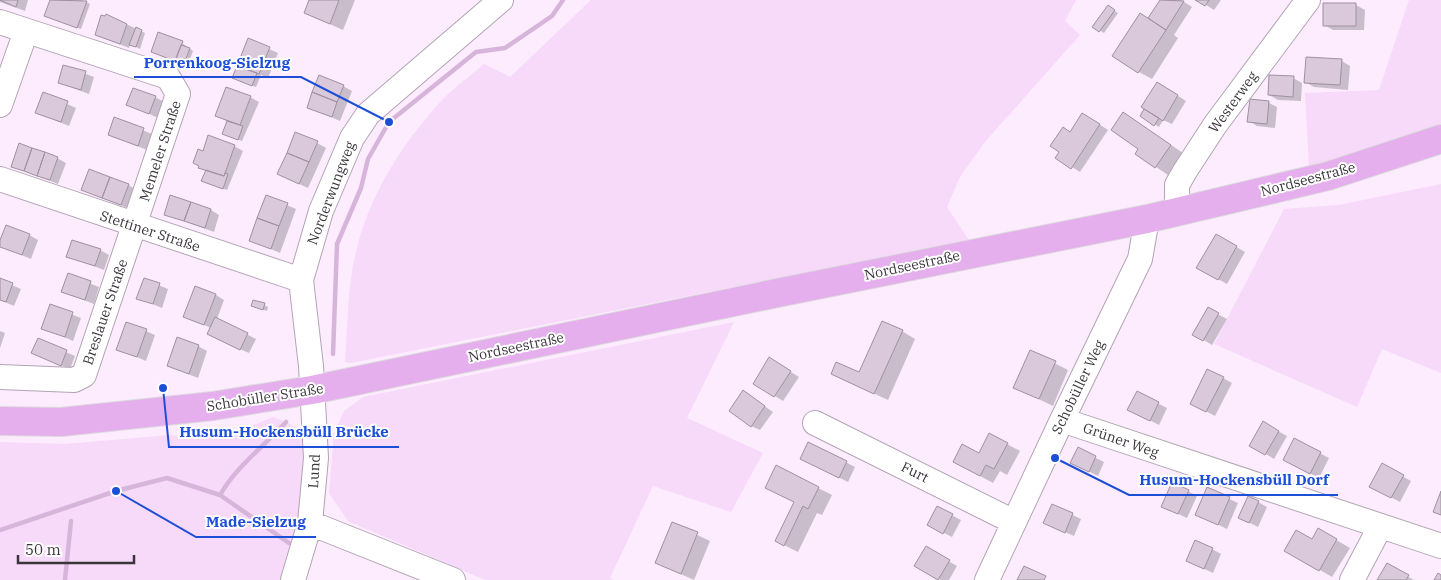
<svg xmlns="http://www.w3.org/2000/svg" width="1441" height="580" font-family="'IBM Plex Serif',serif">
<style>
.green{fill:#f7d9fa}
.shadow{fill:#0003}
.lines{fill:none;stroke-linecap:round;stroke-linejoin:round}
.stream{stroke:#d7b5db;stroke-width:4.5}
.building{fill:#d9c9da;stroke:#9f91a1}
.minor-casing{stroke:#b2a4b4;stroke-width:26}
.major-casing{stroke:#dcdbdc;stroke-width:30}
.minor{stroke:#fff;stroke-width:24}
.major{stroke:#e5aeec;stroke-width:28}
.labels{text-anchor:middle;stroke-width:4;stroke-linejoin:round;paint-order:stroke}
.street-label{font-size:14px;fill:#3b353c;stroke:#fff}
.leader{fill:none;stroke:#1d4ed8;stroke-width:2}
.callout-dot{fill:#1d4ed8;stroke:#fff;stroke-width:2}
.callout-label{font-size:15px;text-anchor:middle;font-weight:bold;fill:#1d4ed8;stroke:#fff;stroke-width:4;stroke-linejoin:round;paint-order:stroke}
</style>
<rect width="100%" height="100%" fill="#fcecfe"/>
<path class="green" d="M591,0h485l-11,21 15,14 -96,108 -24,34 -13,30 22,33 -618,123 -6,-1c3,-36 2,-74 11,-110 13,-57 47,-110 87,-153 12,-12 27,-23 41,-35l26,13z
M1409,0h32v125l-62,25 -70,18 -4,-75 74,-3z
M1441,184v189l-59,-24 -25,58 -143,-63 70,-135 55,-4z
M734,322l-47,96 76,35 -32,59 -78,-26 -43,92 3,2h-128l-137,-59 -19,-28 5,-59 10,-23 19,-14z
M273,417c12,5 25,8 31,20 14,29 -13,112 -22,143h-282v-138l65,2 105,-9 29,4 33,-4z"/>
<path class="shadow" d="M0,0h28l-3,11 -25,-9z
M52,0h29l9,4 -9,25 -35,-13z
M310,0h45l-12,30 -38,-17z
M1161,0h20l11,7 -18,28 4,3 -26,41 -13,-7 10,-53z
M1198,0h23l-7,10z
M1356,5l9,5 -1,20h-31l-9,-5z
M1108,7l10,6 -14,20 -10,-6z
M107,15l38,18 -5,16 -10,-5 -1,4 -33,-13z
M248,40l30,13 -10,25 -7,-3 -5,12 -18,-7z
M182,43l11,8 -5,14 -36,-14z
M1342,61l8,5 -2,24 -34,-3 -9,-5z
M64,66l30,11 -5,17 -30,-11z
M1293,78l9,5 -1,18 -23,-1 -9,-5z
M343,86l9,5 -12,30 -32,-14z
M1166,88l20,13 -14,23 -9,-4 -4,7 -18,-11z
M44,94l32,14 -7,18 -32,-13z
M155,97l9,5 -6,16 -30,-14z
M250,97l9,5 -17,39 -14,-5v-14l-11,-6z
M1269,103l8,4 -2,21 -18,-2 -8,-5z
M115,119l37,15 -5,16 -38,-15z
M1091,119l17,11 -28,42 -8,-5 -2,-34z
M1137,122l46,31 -15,22 -12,-8z
M317,143l9,5 -18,40 -20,-9z
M234,146l9,5 -16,39 -20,-7v-12l-7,-4 3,-14z
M57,158l9,5 -8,21 -46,-18z
M128,185l9,5 -7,19 -47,-19z
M266,196l30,13 -16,44 -30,-13z
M211,210l8,5 -5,17 -49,-18z
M29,235l9,5 -7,19 -31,-13v-3z
M1216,235l29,17 -18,32 -29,-16z
M100,250l9,5 -5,15 -36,-14z
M68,275l31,12 -5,17 -31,-12z
M144,279l24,10 -6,19 -24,-10z
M0,280l21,9 -7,17 -14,-6z
M216,295l8,5 -7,19 39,20 -7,14 -32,-14 -6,-11 -26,-11z
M264,305l4,2 -1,4 -14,-5z
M50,306l31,12 -8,23 -30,-13z
M1208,309l19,10 -15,26 -18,-11z
M127,323l28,12 -9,26 -28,-12z
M0,331l5,2 -5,15z
M902,331l13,8 -27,61 -56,-26h28z
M38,340l37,16 -5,13 -37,-16z
M198,346l9,5 -9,27 -30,-12z
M1030,351l38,19 -15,36 -39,-19z
M778,364l21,13 -16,24 -29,-18z
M1223,378l9,5 -17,33 -15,-8z
M1137,393l30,15 -8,17 -21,-11z
M752,397l21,15 -13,18 -9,-4z
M1263,423l24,13 -13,23 -23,-14z
M1295,440l34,18 -10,20 -26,-14z
M809,443l46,24 -7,15 -38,-19z
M1007,444l13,7 -13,24 -7,-4 -7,12 -26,-14 12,-14z
M1078,449l26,13 -6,14 -18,-9z
M1382,465l29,16 -11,21 -30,-16z
M776,467l56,28 -10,20 -5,-2 -19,39 -22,-11 19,-39z
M1208,489l30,14 -11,26 -31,-15z
M1188,491l9,5 -10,22 -24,-11z
M1258,502l9,5 -9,20 -18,-9z
M1052,505l29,14 -7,17 -21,-9z
M938,508l23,12 -9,17 -14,-7z
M672,523l38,18 -16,39 -38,-17z
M1319,530l31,18 -18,29 -46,-27 26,-9z
M926,548l31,18 -8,14h-8l-25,-14z
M1212,549l9,5 -8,19 -17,-8z
M1387,565l27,15h-35z"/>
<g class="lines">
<path class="stream" d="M333,354l4,-110 24,-56 7,-29 21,-37 87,-70 29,-4 47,-32 11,-16
M220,495c16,-28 44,-49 66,-73
M0,530l116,-39 51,-13 53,17 69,48
M65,580l6,-59"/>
</g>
<path class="building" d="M0,0h18l-2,7z
M50,0l37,1 -10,27 -33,-12z
M309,0h30l-9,24 -26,-11z
M1160,0l24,1 -18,29 -18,-12z
M1195,0h14l-4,6z
M1323,3h33v23h-33z
M1108,5l7,5 -16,22 -7,-5z
M1140,13l26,17 -28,43 -26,-17z
M106,14l21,10 -7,20 -25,-9 6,-20 4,1z
M136,27l6,3 -6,17 -7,-2z
M158,32l25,9 -8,20 -24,-9z
M248,38l22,9 -11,27 -22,-8z
M181,45l9,3 -6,16 -9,-3z
M1306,57l36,2 -2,26 -36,-2z
M63,65l23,6 -5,19 -23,-7z
M237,66l20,7 -5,13 -20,-8z
M319,75l25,10 -7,17 -25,-10z
M1269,75l25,1 -1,21 -25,-2z
M1157,82l21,13 -15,26 -22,-14z
M226,87l25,9 -11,29 -25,-9z
M133,88l23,8 -7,18 -23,-9z
M43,92l25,9 -7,21 -26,-9z
M312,92l25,10 -5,15 -25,-9z
M1250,99l19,2 -2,23 -20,-2z
M1144,109l15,9 -5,8 -14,-10z
M1123,112l48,33 -16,23 -20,-14 3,-5 -27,-19z
M1082,113l18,11 -29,45 -16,-11 4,-6 -9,-6 13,-19 7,5z
M114,117l30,11 -6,18 -30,-11z
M227,121l16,5 -5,14 -16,-6z
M295,132l23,9 -9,21 -22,-9z
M208,135l27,10 -11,31 -26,-8 1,-2 -6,-3 5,-14 5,2z
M19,143l13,5 -8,23 -13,-4z
M32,148l13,4 -8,24 -13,-5z
M45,152l13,5 -8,23 -13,-4z
M287,153l22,9 -10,22 -22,-10z
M89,169l21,8 -8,21 -21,-8z
M206,170l18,6 1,-3 3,1 -5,15 -22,-8z
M110,177l19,7 -8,21 -19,-7z
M170,195l21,7 -7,19 -20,-6z
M266,195l22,8 -9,23 -22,-8z
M191,202l20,7 -6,19 -21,-7z
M257,218l22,8 -8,23 -22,-8z
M6,225l24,9 -8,21 -22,-8v-7z
M1216,234l21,12 -19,34 -22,-12z
M72,240l29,9 -6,17 -29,-9z
M68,273l23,8 -6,19 -24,-8z
M0,278l13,5 -7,19 -6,-2z
M144,278l16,5 -7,21 -17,-5z
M195,286l21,8 -12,31 -21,-8z
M253,300l12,3 -2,7 -12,-4z
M50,304l23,8 -8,25 -24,-8z
M1208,307l11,6 -16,28 -11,-6z
M215,317l33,16 -8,17 -33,-16z
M882,321l21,9 -29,64 -43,-20 5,-12 23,10z
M126,322l21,7 -10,28 -21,-7z
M177,337l22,8 -10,29 -22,-8z
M38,338l29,12 -6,16 -30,-13z
M1030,350l26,11 -17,38 -26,-11z
M769,357l22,14 -17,26 -21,-13z
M1207,369l17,8 -18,35 -16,-8z
M743,390l22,16 -14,21 -22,-16z
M1137,391l22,11 -9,19 -23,-11z
M1263,421l16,10 -14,24 -16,-9z
M989,433l19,10 -14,26 -8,-4 -6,11 -27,-14 9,-18 17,9z
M1294,438l27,14 -11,22 -27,-14z
M808,442l39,19 -8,17 -39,-19z
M1078,447l18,9 -7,16 -19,-9z
M1382,463l22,12 -13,23 -22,-11z
M776,465l43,22 -11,22 -5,-3 -19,40 -9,-5 19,-39 -29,-14z
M1172,482l17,8 -11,24 -17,-7z
M1207,487l23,10 -12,28 -23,-10z
M1441,491v24l-8,-3z
M1248,496l11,5 -10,22 -11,-5z
M1052,504l21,9 -8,20 -22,-10z
M937,506l16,8 -10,20 -16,-9z
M672,522l26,10 -17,42 -26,-11z
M1318,528l19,11 -18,32 -35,-20 12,-21 16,9z
M1195,540l18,8 -9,21 -18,-8z
M926,546l24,14 -12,20 -24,-14z
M1387,563l22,12 -3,5h-29z
M1024,566l22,10 -2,4h-27z
M1438,573l3,2v5h-7z"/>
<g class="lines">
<g class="minor-casing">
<path id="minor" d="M0,22l168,55 10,17 -94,281 -10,5 -74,-3
M0,105l26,-74
M0,179l301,101
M1177,212v-27l8,-14 30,-46 93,-125
M1062,420l379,126
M815,423l199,99
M310,523l143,57
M293,580l17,-57 6,-65 -5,-92 -10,-86 20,-69 31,-73 16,-24 133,-114
M987,580l75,-160 78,-161 7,-40
M1352,580l28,-53"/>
</g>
<g class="major-casing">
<path id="major" d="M0,421l61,1 152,-16 99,-16 470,-98 365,-73 181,-43 113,-37"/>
</g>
<use href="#minor" class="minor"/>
<use href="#major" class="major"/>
</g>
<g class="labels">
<g class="street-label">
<text transform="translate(1233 102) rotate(-54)" y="5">Westerweg</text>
<text transform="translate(160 151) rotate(-72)" y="5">Memeler Straße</text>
<text transform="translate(1308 179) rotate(-15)" y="5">Nordseestraße</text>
<text transform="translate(331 193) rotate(-69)" y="5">Norderwungweg</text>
<text transform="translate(150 231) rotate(18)" y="5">Stettiner Straße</text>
<text transform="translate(912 265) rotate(-12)" y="5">Nordseestraße</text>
<text transform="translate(105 312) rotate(-71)" y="5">Breslauer Straße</text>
<text transform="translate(516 347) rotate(-12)" y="5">Nordseestraße</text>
<text transform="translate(1078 387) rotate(-64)" y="5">Schobüller Weg</text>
<text transform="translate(265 397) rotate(-9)" y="5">Schobüller Straße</text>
<text transform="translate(1121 440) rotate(19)" y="5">Grüner Weg</text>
<text transform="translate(314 471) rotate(-87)" y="5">Lund</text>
<text transform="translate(915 472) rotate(27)" y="5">Furt</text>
</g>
</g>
<path class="leader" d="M389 122L301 77H134M163 388L169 447H399M1055 458L1129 495H1338M116 491L196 537H316"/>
<g class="callout-dot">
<circle cx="389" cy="122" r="5"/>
<circle cx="163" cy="388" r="5"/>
<circle cx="1055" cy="458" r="5"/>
<circle cx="116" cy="491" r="5"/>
</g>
<g class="callout-label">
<text x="217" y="68">Porrenkoog-Sielzug</text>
<text x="284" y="437">Husum-Hockensbüll Brücke</text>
<text x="1234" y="485">Husum-Hockensbüll Dorf</text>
<text x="256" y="527">Made-Sielzug</text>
</g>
<path d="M18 555v8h116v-8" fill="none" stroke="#3b353c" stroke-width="2.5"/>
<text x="25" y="555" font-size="15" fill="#3b353c" stroke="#ffffff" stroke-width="4" paint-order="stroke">50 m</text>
</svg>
